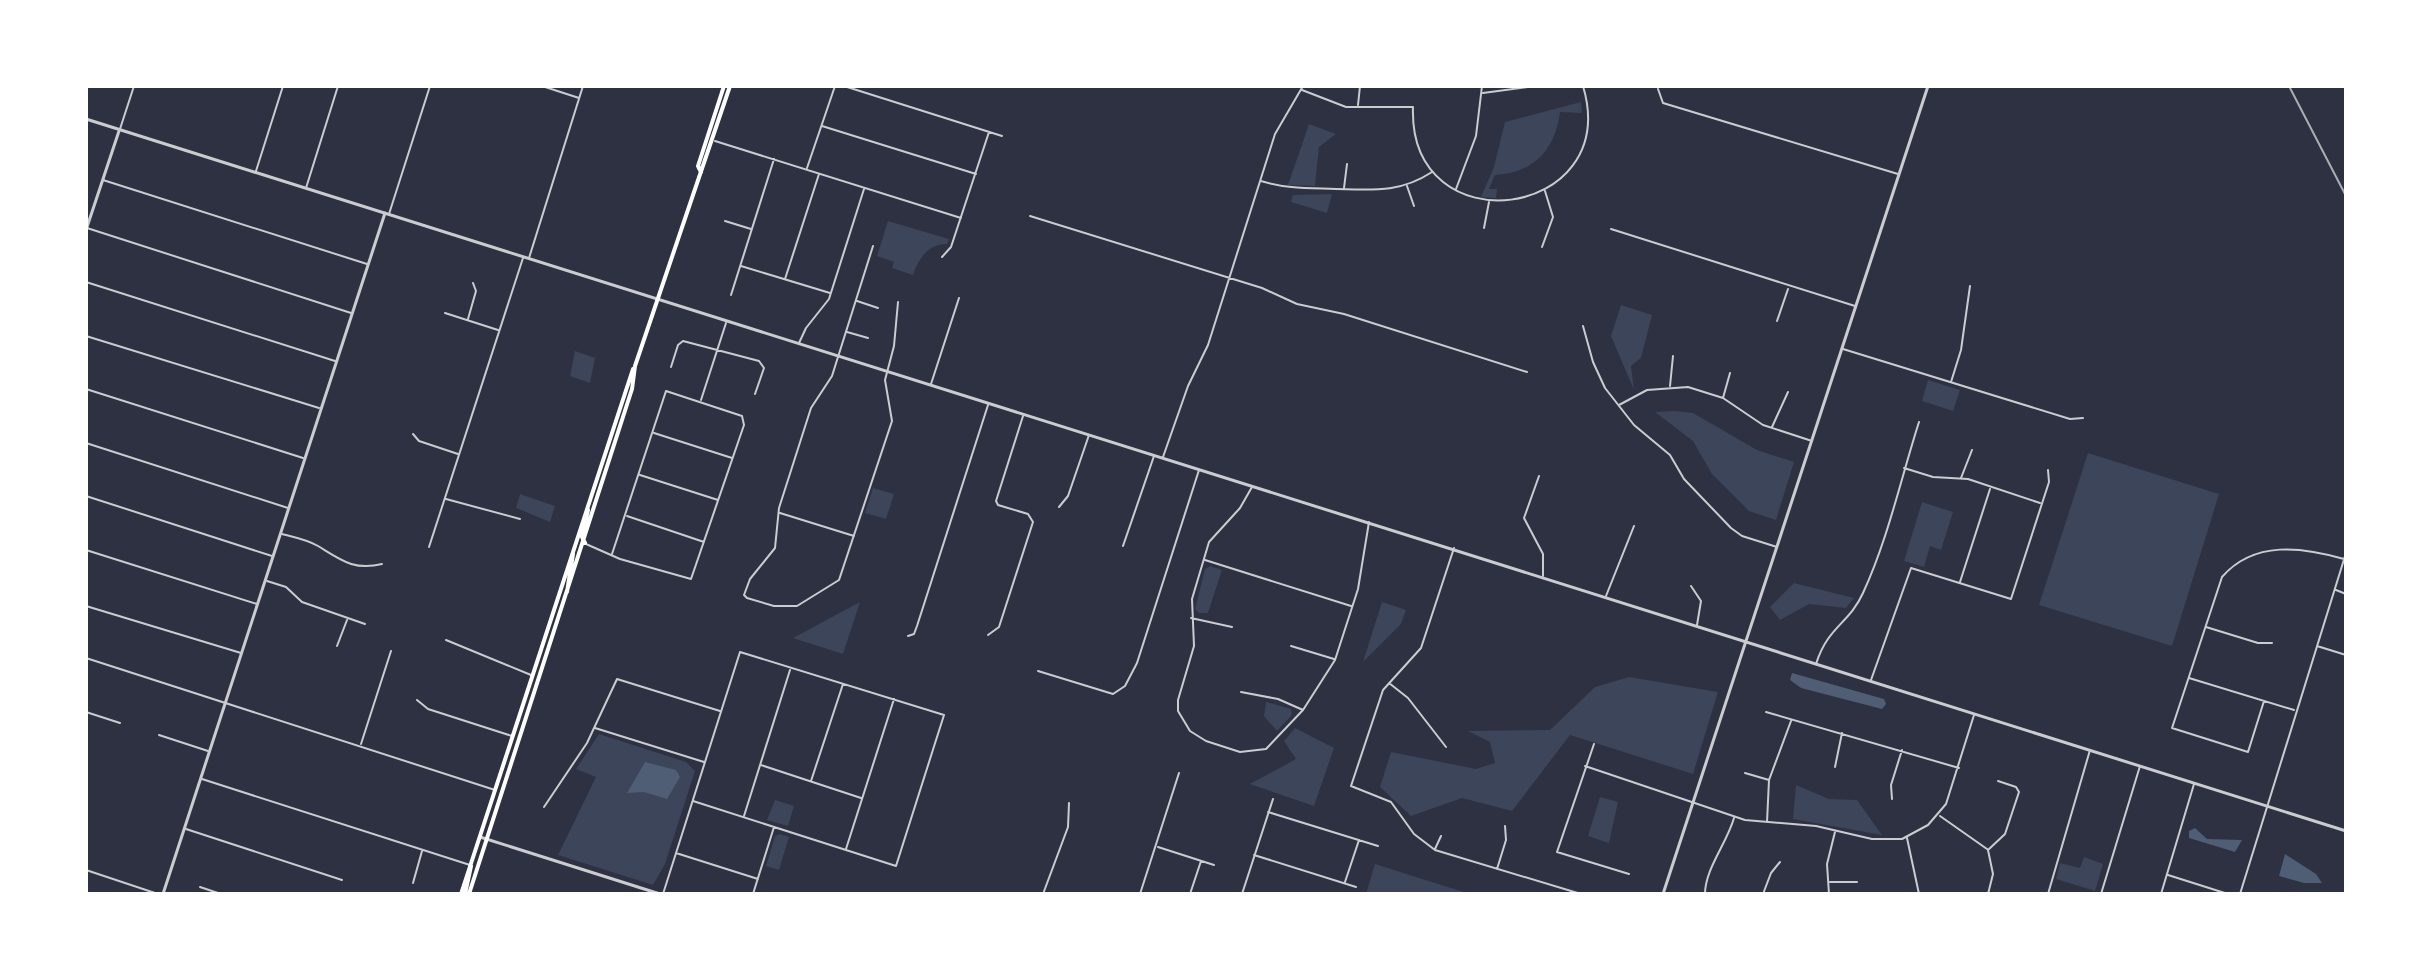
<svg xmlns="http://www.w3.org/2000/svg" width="2432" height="980" font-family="Arial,sans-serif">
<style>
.green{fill:#3c4559}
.water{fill:#4f5d75}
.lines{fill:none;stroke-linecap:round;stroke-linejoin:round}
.minor{stroke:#caccd0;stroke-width:2}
.tertiary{stroke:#caccd0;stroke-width:3}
.primary{stroke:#fff;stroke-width:4}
.rail{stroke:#abadb3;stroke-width:2}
</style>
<rect width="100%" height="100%" fill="#2d3142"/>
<path class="green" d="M1581,102l1,11 -22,-1c-5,38 -26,61 -65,63l-6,14h8l-1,9 -15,-1 13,-30 11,-45z
M1309,124l27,10 -17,13 -4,39 -27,-1z
M1332,194l-5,19 -36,-11 2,-7z
M888,221l61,18 -2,5c-19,0 -28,14 -34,31l-21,-7 2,-6 -17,-6z
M1621,305l31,10 -11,43 -10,8 3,24 -23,-54z
M575,351l20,7 -5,25 -20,-7z
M1928,380l32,10 -7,21 -31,-10z
M1675,411l18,2 64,37 37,12 -18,58 -27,-9 -37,-37 -19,-33 -38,-29z
M2088,453l131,41 -47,152 -133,-41z
M873,488l21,6 -8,25 -21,-6z
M520,494l35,12 -5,16 -34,-14z
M1922,502l31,10 -12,38 -11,-4 -6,21 -20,-6z
M1210,566l12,4 -14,43h-9l-4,-4 10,-40z
M1794,583l60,15 -8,10 -37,-4 -29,16 -10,-13z
M860,602l-17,52 -50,-16z
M1382,602l24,8 -5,14 -38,38z
M1629,677l89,15 -25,82 -123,-39 -58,76 -50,-13 -51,18 -31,-29 11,-35 85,17 19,-6 -5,-21 -22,-11 82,-1 45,-43z
M1266,702l25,7 1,6 -15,16 -13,-15z
M1295,728l39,20 -20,58 -64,-22 46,-25 -12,-18z
M599,734l87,28 9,9 -30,93 -12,21 -95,-30 38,-78 -20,-8z
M1796,785l33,14 28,1 25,35 -89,-16z
M1600,797l18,5 -9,41 -21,-7z
M775,800l19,6 -6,20 -21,-6z
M780,834l9,3 -10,33 -13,-4 9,-30z
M2084,857l19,7 -8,27 -39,-12 4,-16 20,5z
M1375,864l95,30h-104z"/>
<path class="water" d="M1792,673l92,26 2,5 -4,5 -81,-21 -11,-8z
M645,762l31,8 4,7 -13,22 -23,-7 -17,1z
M2195,828l12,11 35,1 -7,12 -46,-14v-7z
M2285,854l31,20 6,9h-18l-25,-7z"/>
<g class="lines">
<path class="minor" d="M542,86l37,12
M844,86l158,50
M1658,89l5,14 235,71
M1302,90l44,17h67c-5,141 210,113 170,-21
M1483,93l53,-7
M1358,105l2,-19
M822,126l154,48
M120,129l14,-43
M715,141l246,77
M807,168l28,-82
M256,171l27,-85
M103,180l264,84
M1261,181c26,8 47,7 75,8 37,1 64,4 96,-17
M1407,186l7,20
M306,188l32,-102
M1344,188l3,-24
M1456,189l20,-53 6,-50
M389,214l41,-128
M1030,216l232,72 35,16 47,10 183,58
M725,221l26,8
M87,228l264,85
M1484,228l5,-26
M1611,229l244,77
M873,246l-41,130 -21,32 -32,100 -4,40 -25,31 -6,16 3,3 27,8h23l42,-26 53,-159 -7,-41 9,-34 4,-44
M1542,247l11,-30 -8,-26
M942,257l9,-10 38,-115
M529,258l54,-172
M741,266l89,27
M785,279l34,-105
M86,282l249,79
M731,295l43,-136
M857,301l21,7
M445,313l53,17
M468,319l8,-28 -3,-8
M1777,321l11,-32
M1583,326l10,36 12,26 29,37 36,30 14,24 47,49 11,8 35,11
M847,332l21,6
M86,336l233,72
M799,343l7,-15 23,-29 35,-110
M1843,349l227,70 13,-1
M671,367l7,-22 5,-4 76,20 5,7 -9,26
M1951,382l10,-32 9,-64
M931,384l28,-86
M1670,386l3,-30
M86,389l217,69
M1723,398l7,-25
M701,400l25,-77
M1619,405l28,-15 41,-3 35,11 40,27 49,16
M1772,427l16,-35
M654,433l78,25
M413,434l6,7 39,13
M86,443l202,65
M1163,457l25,-71 20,-41 67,-211 28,-48
M1904,468l29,9 35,2 72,24
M640,475l78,25
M1539,476l-15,42 19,36v22
M1961,478l11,-28
M1252,487l-12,21 -31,34 -17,57 2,47 -16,54v11l12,20 16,10 34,11 26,-3 37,-39 32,-50 23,-71 11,-67
M86,496l186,60
M446,499l74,20
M1059,507l9,-11 21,-61
M780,513l74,23
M627,516l77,26
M282,534c12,3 26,6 36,12 23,14 36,25 64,18
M586,544l34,15 71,20 53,-154 -2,-9 -76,-25 -54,163
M1123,546l31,-90
M429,547l94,-289
M1454,548l-33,100 -38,42 -32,96 40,16 23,32 21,16 146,44
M86,550l171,54
M1205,560l146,46
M267,581l19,6 16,15 63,22
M1960,582l30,-93
M1691,586l10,15 -4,24
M2336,590l10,4
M1606,596l28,-70
M86,606l155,47
M1191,618l41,9
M2206,627l52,16h14
M988,635l11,-8 34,-105 -5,-8 -30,-9 -2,-4 27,-85
M908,636l6,-2 3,-8 71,-221
M446,640l85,35
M337,646l10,-26
M1291,646l43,13
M2317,646l29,9
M86,658l409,132
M1816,664c12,-38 33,-40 47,-71 25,-54 38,-115 56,-171
M1038,671l75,23 12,-8 12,-23 62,-193
M2189,678l105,32
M1871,680l40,-112 100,31 38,-117 -1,-12
M1389,683l19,15 38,49
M1241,692l37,7 25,11
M417,700l11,9 84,27
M2264,701l-16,51 -76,-24 50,-151c32,-37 81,-30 122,-18
M86,712l34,11
M1766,712l193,56
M595,728l109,34
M159,735l49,16
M361,744l30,-93
M1594,744l-37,108 72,22
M761,765l100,33
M1585,766l160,54 71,6 56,13h30l26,-14 18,-21 28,-89
M1835,767l7,-34
M1745,773l24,7
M202,779l268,86
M811,781l32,-97
M1892,799l-1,-14 11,-35
M544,807l43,-64 30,-64 103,32
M1268,812l110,34
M744,816l46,-146
M1940,816l47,33
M1767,822l2,-42 22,-59
M186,829l156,51
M1907,838l12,56
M1158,847l56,18
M846,849l48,-150
M1435,849l6,-13
M676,853l82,26
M1254,855l102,32
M1497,869l9,-29 -1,-14
M86,870l72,24
M2168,875l60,19
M1345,882l14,-42
M1830,882h27
M413,883l9,-32
M200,887l21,7
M663,894l77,-242 204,63 -48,151 -203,-65
M753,894l21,-67
M1043,894l25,-67 1,-24
M1140,894l39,-121
M1190,894l11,-33
M1242,894l31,-95
M1705,894c0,-25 22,-51 29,-76
M1763,894l8,-21 9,-11
M1829,894l-2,-30 8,-32
M1988,894l5,-20 -5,-24 17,-16 14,-42 -3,-5 -18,-6
M2048,894l42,-144
M2101,894l39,-128
M2161,894l33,-110
M2240,894l106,-341"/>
<path class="tertiary" d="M86,119l2260,712
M86,230l33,-99
M480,837l180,57
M163,894l222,-681
M1663,894l265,-808"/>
<path class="primary" d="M701,172l-3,-6 26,-80
M585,543l-3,-6 6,-27
M567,592l6,-38
M461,894l172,-525
M465,894l6,-28
M469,894l163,-505 3,-23 95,-280"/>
<path class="rail" d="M2289,86l57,110"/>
</g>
<rect width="2432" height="980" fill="none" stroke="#ffffff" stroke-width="176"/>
</svg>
